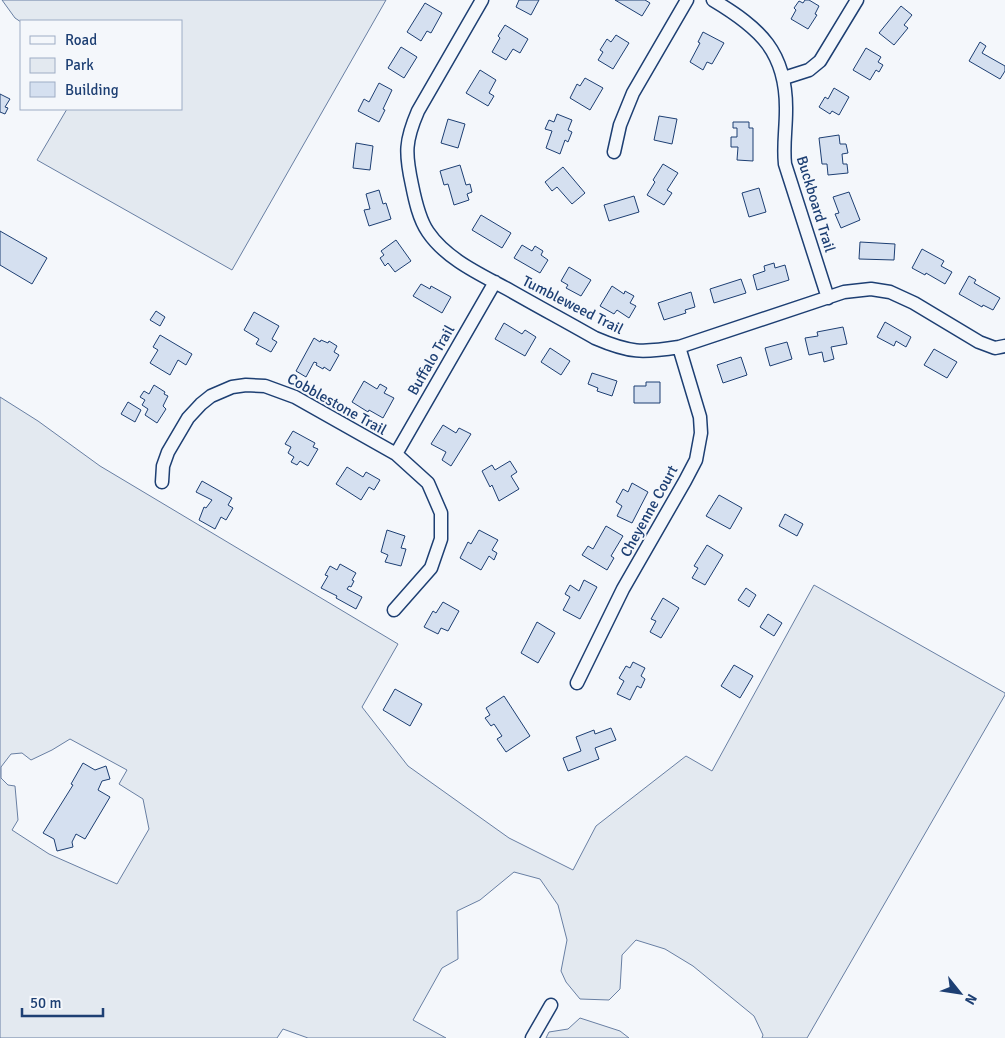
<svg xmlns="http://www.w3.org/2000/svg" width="1005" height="1038" font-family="Signika,sans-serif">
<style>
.green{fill:#e3e9f0;stroke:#687fa3;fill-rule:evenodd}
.building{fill:#d5e0f0;stroke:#1d3f73}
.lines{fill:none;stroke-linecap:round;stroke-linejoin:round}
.minor-casing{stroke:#1d3f73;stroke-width:15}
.minor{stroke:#f4f7fb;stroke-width:12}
.labels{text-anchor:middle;stroke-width:4;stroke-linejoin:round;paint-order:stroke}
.street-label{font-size:15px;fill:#1d3f73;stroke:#f4f7fb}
</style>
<rect width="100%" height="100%" fill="#f4f7fb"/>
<path class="green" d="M2,0h384l-154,270 -195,-110 30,-51h114v-88l-160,1 -6,-4z
M0,397l38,24 62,45 298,178 -36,63 46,59 101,72 64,32 23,-44 90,-70 26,15 102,-186 191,108v2l-198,343h-45l1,-3 -9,-19 -61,-50 -28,-17 -29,-9 -14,15 -2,34 -11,11 -29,-1 -14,-17 -5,-11 6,-31 -9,-35 -18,-26 -26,-7 -34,28 -23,11 1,48 -16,9 -29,52 33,18h-138l-25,-9 -6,9h-277zM70,739l57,31 -8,14 24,15 6,30 -32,55 -68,-30 -37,-24 6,-10 -3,-34 -7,-1 -7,-7v-11l10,-13 11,-1 9,7 21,-10z
M580,1018l40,13 9,7h-83l3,-6 19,-3z"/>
<path class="building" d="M519,0h20l-8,15 -15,-8z
M615,0h30l5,3 -8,13z
M805,0h4l10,6 -4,8 2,1 -9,14 -17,-10 5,-9 -2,-2 5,-7 4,2z
M425,3l17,10 -11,20 -4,-2 -6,10 -14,-9z
M901,6l11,9 -8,10 4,3 -14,17 -15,-12z
M505,25l23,14 -8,14 -7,-4 -7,11 -14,-8 8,-14 -2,-2z
M703,32l21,11 -12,21 -5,-2 -4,8 -13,-8 10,-19 -2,-1z
M616,35l13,8 -16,26 -15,-9 5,-8 -3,-2 7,-11 4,3z
M980,42l6,4 -4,7 23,13v5l-5,8 -31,-18z
M401,47l16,10 -13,21 -16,-10z
M866,48l15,9 -3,5 5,3 -4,7 -3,-2 -6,10 -17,-10z
M480,70l16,10 -7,13 5,3 -6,10 -22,-13z
M585,78l18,10 -13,22 -20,-12 7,-14 3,2z
M379,83l13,7 -9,19 2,1 -6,12 -21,-11 6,-12 5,3z
M834,88l15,9 -10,18 -7,-4 -2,3 -11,-7 6,-10 3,2z
M0,94l10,5 -5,8 3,1 -3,6 -5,-2z
M557,114l15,6 -4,10 4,2 -4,10 -3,-2 -5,14 -14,-6 6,-17 -7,-2 4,-9 5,2z
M659,116l18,3 -5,25 -18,-4z
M448,119l17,5 -7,24 -17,-5z
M733,122h16v6h4v33l-16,-1 1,-13h-7v-10h6v-9h-4z
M839,135l1,9h6l2,9 -6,1 1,10h4l1,9 -20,2 -1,-11h-5l-3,-26z
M356,143l17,3 -3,24 -17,-2z
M663,164l15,9 -11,17 5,3 -8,12 -17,-10 8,-13 -2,-2z
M460,165l6,20 4,-1 2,8 -5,2 2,6 -15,5 -6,-21 -4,1 -4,-14z
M563,167l22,26 -13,11 -15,-17 -5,4 -7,-9z
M759,188l7,24 -17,5 -7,-24z
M379,190l4,14 3,-1 5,16 -22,7 -5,-16 6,-1 -4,-15z
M849,192l11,28 -19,8 -6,-14 4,-1 -6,-16z
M634,196l5,16 -30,9 -5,-16z
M481,215l30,18 -9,15 -30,-18z
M0,231l47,27 -15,26 -32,-19z
M396,240l15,21 -16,11 -7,-9 -3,3 -5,-8 4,-3 -3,-4z
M860,242l35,2 -1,16 -35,-1z
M522,245l10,6 3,-5 8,5 -2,4 7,5 -8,13 -26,-15z
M922,249l22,12 -3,5 11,6 -7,12 -19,-11 -1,2 -13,-7z
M774,263l1,5 10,-3 4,15 -32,10 -4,-15 12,-4 -1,-5z
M569,267l22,13 -10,16 -15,-8 2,-3 -7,-4z
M969,276l7,4 -2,3 26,15 -7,12 -10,-5 -1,2 -23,-13z
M741,279l5,14 -32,10 -4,-14z
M421,284l9,5 1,-3 20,11 -9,16 -29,-17z
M612,286l12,8 1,-3 9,5 -4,7 6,3 -7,12 -12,-8 -3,4 -14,-8z
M691,292l4,15 -10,3 1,3 -22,7 -6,-17z
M156,311l9,6 -5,9 -10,-6z
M254,312l25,14 -7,13 5,3 -6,10 -15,-8 3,-5 -15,-9z
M885,322l26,15 -5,10 -10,-6 -2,5 -17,-9z
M504,323l18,11 3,-4 11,7 -11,19 -30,-17z
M843,327l4,17 -16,3 3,12 -10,3 -2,-10 -13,3 -4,-17 13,-2 -1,-4z
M160,335l32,19 -6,11 -8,-5 -8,15 -20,-12 8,-13 -5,-3z
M314,338l6,4 1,-2 7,3 1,-2 8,5 -3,6 5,3 -9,16 -6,-4 -1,2 -7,-4 1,-2 -3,-1 -8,15 -10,-6z
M787,342l5,17 -22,7 -5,-18z
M550,348l20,13 -9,14 -20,-13z
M934,349l23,13 -10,16 -23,-13z
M741,357l6,18 -24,8 -6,-18z
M592,373l25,8 -5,15 -15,-5 1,-3 -10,-4z
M364,381l13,8 3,-5 7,4 -3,5 10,5 -11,20 -14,-8 -1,2 -16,-10z
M646,382h14v21h-26v-17h12z
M154,385l11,7 -1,2 4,2 -5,10 3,3 -9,14 -12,-8 3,-6 -6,-4 3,-5 -5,-3 4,-6 5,3z
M128,402l13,8 -6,12 -14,-8z
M443,425l13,8 3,-5 12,6 -20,32 -9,-6 4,-8 -15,-8z
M293,431l22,12 -2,4 5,2 -10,17 -8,-5 -3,4 -6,-3 3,-5 -6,-4 3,-6 -6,-3z
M510,461l7,11 -6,4 8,13 -20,12 -7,-16 -2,2 -8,-16 10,-6 3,5z
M347,467l16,10 3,-5 14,8 -6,10 -5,-3 -8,13 -25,-16z
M202,481l30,17 -4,7 5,3 -7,12 -5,-3 -6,12 -16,-9 5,-13 2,1 6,-8 -16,-8z
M632,483l16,9 -16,31 -15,-7 5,-10 -6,-4 7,-13 5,3z
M719,495l23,13 -12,21 -24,-13z
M785,514l18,10 -6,12 -18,-10z
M606,526l17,10 -12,20 3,2 -7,12 -25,-15 6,-9 5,3z
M387,530l18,6 -4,12 5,1 -5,17 -16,-4 3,-7 -7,-3z
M479,530l19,10 -6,10 5,3 -3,7 -5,-4 -8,14 -21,-12 8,-16 3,2z
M707,545l16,10 -18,30 -13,-7 6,-10 -4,-2z
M340,564l16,9 -4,7 2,1 -3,6 -2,-1 -2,3 15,8 -6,12 -20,-11 1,-2 -16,-8 7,-12 -3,-1 5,-9 7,4z
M584,580l13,7 -17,32 -17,-9 7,-13 -5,-3 5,-9 9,6z
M746,588l10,7 -7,12 -11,-7z
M663,598l16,10 -18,30 -11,-6 6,-11 -5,-2z
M443,602l16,9 -11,20 -7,-3 -3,6 -14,-7 9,-16 3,2z
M768,614l14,9 -8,13 -14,-9z
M537,622l18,11 -17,30 -17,-10z
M633,662l12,6 -4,8 4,3 -4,9 -4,-2 -7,14 -13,-6 7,-13 -5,-3 7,-12 4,2z
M734,665l19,11 -13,22 -19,-12z
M395,689l27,15 -12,22 -27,-16z
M504,696l26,40 -24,16 -9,-13 5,-3 -8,-12 -3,2 -6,-8 5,-3 -4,-7z
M611,728l5,12 -21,8 4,11 -31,12 -5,-13 18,-7 -5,-14 18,-7 1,4z
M83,763l12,7 11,-4 4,13 -8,2 -4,9 12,7 -25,42 -9,-5 -4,8 1,5 -16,4 -3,-12 -11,-6 30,-48 -2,-1z"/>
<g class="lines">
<g class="minor-casing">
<path id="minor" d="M482,0l-64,111c-13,30 -13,42 -6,74 3,15 7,34 16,47 19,28 54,43 83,59 28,16 56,31 84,47 35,15 47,15 84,9l165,-55 27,-3 19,3 24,11 65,39 16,6 10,-2
M713,0c47,28 74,52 73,111 0,18 -3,35 -1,53l43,134
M784,78l25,-8 11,-9 37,-61
M614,152l6,-27 13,-32 54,-93
M396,454l99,-172
M162,482l1,-16 5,-14 20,-34 13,-14 10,-8 21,-9 14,-2 19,1 30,11 101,57 32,29 13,30v26l-10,29 -37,42
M577,683l46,-94 62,-108 11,-21 5,-27 -1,-16 -21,-70
M532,1038l19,-33"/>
</g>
<use href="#minor" class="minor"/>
</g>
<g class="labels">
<g class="street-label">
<text transform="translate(816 204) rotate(73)" y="5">Buckboard Trail</text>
<text transform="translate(573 305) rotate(27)" y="5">Tumbleweed Trail</text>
<text transform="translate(431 360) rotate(-60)" y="5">Buffalo Trail</text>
<text transform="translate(337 404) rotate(29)" y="5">Cobblestone Trail</text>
<text transform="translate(649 511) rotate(-61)" y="5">Cheyenne Court</text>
</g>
</g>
<rect x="20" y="20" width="162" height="90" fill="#f4f7fb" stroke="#9eadc5"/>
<rect x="30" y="36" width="25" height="8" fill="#f4f7fb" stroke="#9eadc5"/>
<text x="65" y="45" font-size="15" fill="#1d3f73">Road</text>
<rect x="30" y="58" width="25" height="15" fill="#e3e9f0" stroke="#9eadc5"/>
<text x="65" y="70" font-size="15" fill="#1d3f73">Park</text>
<rect x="30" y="82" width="25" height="15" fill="#d5e0f0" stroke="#9eadc5"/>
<text x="65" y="95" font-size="15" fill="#1d3f73">Building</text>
<g transform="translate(960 993) rotate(120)" stroke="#f4f7fb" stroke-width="4" paint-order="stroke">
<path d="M0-4L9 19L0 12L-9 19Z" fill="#1d3f73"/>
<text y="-8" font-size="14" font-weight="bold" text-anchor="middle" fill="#1d3f73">N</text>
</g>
<path d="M22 1008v8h81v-8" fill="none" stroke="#1d3f73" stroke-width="2.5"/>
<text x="30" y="1008" font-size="15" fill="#1d3f73" stroke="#f4f7fb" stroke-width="4" paint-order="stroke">50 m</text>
</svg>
